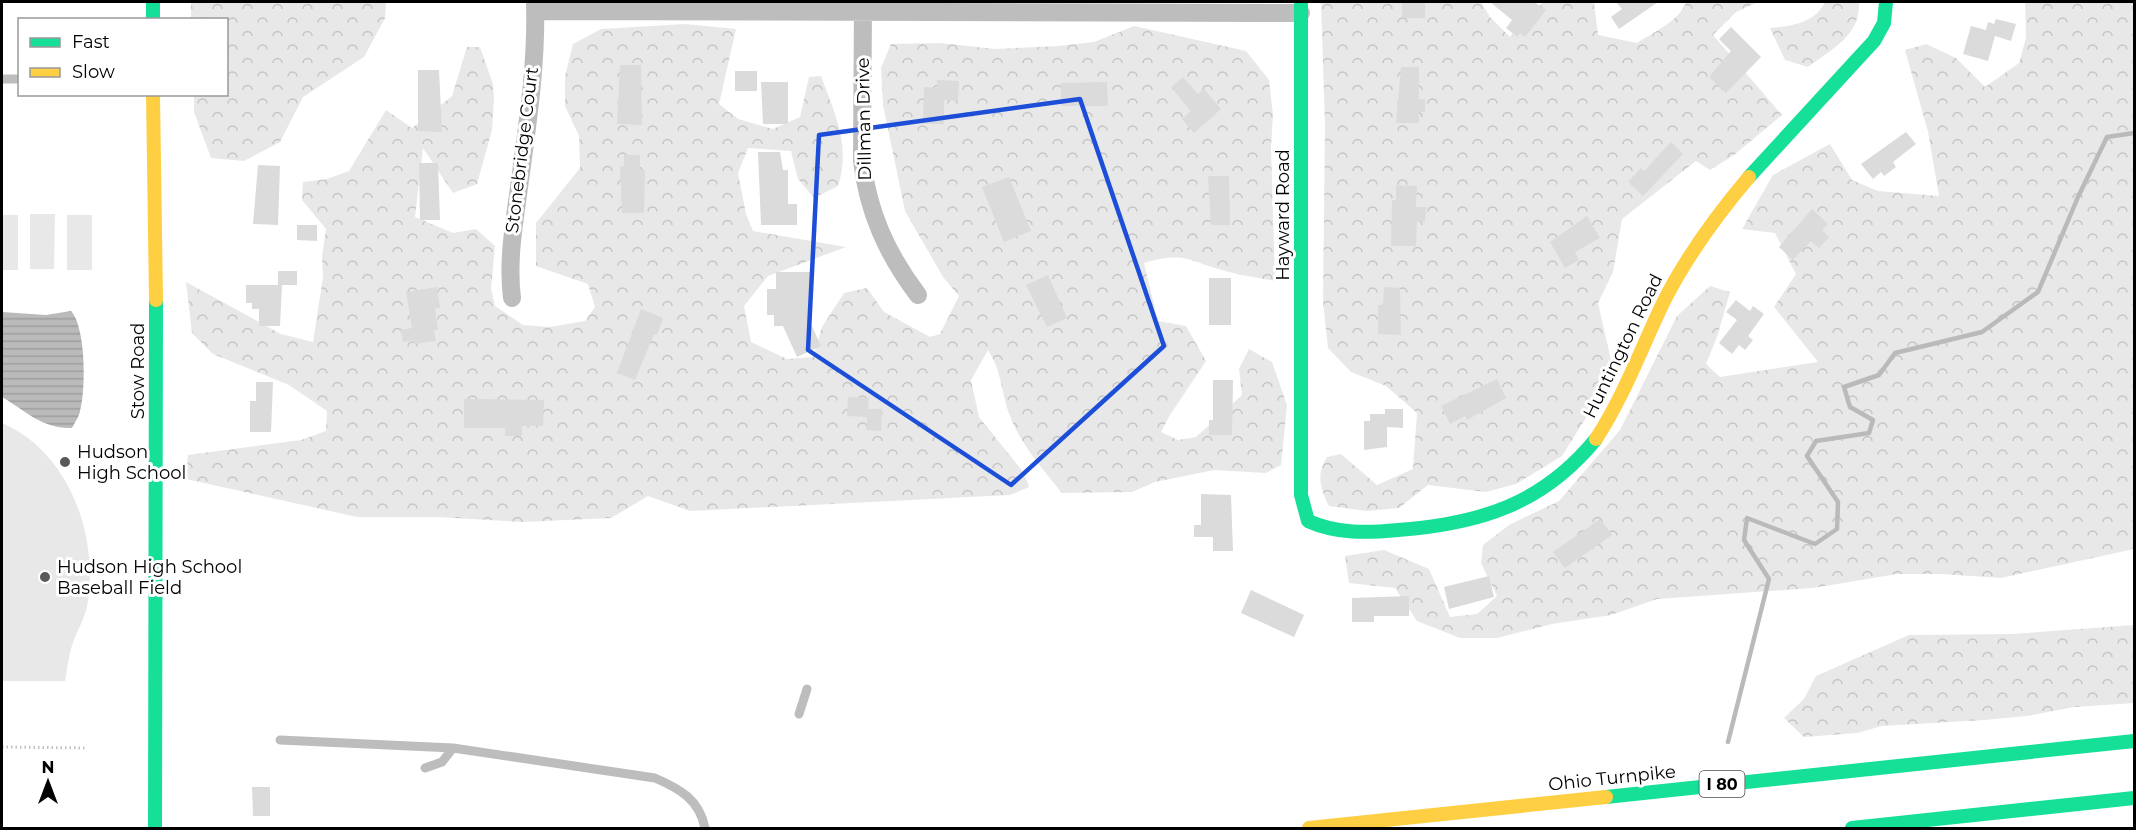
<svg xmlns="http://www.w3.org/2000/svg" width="2136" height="830" font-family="Montserrat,sans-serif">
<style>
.green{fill:#e8e8e8}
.forest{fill:url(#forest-crowns)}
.water{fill:url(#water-rules)}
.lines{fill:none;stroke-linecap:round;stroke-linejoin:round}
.stream{stroke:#bababa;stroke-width:4.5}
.building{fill:#dbdbdb}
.path{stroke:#c2c2c2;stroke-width:3;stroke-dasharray:1.5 3;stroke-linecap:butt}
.lane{stroke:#bdbdbd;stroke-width:9}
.street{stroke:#bdbdbd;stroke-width:18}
.fast{stroke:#16e098;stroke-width:14}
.slow{stroke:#ffcf43;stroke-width:14}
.marked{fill:none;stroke:#1d4ed8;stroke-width:4.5;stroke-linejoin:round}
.poi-dot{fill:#595959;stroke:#fff;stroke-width:2}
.labels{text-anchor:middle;stroke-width:6;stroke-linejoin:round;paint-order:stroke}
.shield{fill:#fff;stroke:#4c4c4c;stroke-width:1.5}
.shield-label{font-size:16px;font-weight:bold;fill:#000}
.street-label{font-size:18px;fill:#000;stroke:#fff}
.poi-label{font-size:18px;fill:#000;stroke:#fff;text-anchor:start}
</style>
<defs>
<pattern id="forest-crowns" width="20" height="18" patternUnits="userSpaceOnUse" patternTransform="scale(1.5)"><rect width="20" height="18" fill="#e8e8e8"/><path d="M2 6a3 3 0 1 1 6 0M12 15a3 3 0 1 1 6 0" fill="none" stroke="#c5c5c5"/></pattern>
<pattern id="water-rules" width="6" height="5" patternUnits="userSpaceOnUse" patternTransform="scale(1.5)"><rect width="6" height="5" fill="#bababa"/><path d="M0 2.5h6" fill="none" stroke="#9e9e9e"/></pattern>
</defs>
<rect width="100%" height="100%" fill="#fff"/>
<path class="green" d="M30,214h25l-1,55h-24z
M2,215h16v55h-16z
M67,215h25v55h-25z
M2,423c66,28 96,110 86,178 -2,17 -13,32 -17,48 -3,10 -4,22 -6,32h-63z"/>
<path class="forest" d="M191,2h195l-1,16 -21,39 -61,40 -23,45 -36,19 -33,-3 -17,-46v-17l32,-1v-74l-35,-1z
M1321,2h160l9,15 20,20 33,-35h51l4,33 39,8c15,-10 44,-23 49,-41h72l-22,10 -23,23 69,80 -48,40 -24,15 -14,-9 -74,58 -9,53 -15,31 14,62 -10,27 -40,64 -46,28 -30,8 -58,-7 -29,23 -32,3 -38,-5c-9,-18 -13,-31 -2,-49l14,-3 36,31 36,-16 4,-56 -31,-27 -35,-14 -23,-24 -5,-46 2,-177z
M1825,2h34c2,33 -27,47 -51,65l-23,-7 -15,-32c22,-2 45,-5 55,-26z
M2025,2h109v547l-133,29 -60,-4h-44l-84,14 -156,11 -46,16 -59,9 -55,14h-37l-43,-17 -22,-33 -46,-5 -4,-27 39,-6 45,19 21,48 27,-3 20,-18 -16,-33 2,-18 26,-20 50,-24 61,-71 57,-114 33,-30 20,6 -13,45 -11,27 14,13 98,-15 -44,-55 22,-33 -21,-41 -33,-4 31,-54 57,-31 22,36 26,11 61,5 -11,-64 -23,-82 21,-6 30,14 29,29 34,-24 7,-25z
M685,24l51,5 -17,75 19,15 35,10 27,-12 9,-40 12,-1c14,38 30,70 17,110l-24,12 -16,-19 -7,-28 -43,-3 -10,25 8,41 7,17 93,16 -78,29 -24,30 7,36 36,17 26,-2 9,-30 22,-34 23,-5 17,24 46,25 10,-3 19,-38 -16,-19 -38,-66 -22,-106 -2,-37 10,-24 50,-1 54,6 63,-3 36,-4 40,-16 112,25 23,29 4,35 -2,32 4,134c-15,-3 -31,-5 -46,-9 -38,-9 -42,-22 -85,-9l14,58 28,5 20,35 -36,54 -9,17 17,8 18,-3 46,-42 -3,-26 10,-20 23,13 15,43 -6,60 -15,8 -52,-3 -59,12 -23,10 -70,1c-19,-24 -41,-48 -52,-77 -9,-23 -8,-45 -22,-66l-17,30 8,37 45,56 5,14 -19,8 -320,16 -42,-15 -37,22 -89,4 -84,-5h-81l-171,-38 2,-24 113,-15 25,-9 1,-20 -38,-26 -76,-31 -21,-21 -6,-51 95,52 32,8 10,-65 -1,-21 4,-27 -24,-29 1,-18 24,-3 22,-8 37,-61 26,18 40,-32 15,-49h13l13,37 1,15 -2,31 -15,54 -24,9 -30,-45 -8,69 38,16 23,-4 19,17 -4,43 4,17 28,19 27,2 35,-6 10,-14 -7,-23 -52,-18v-43l44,-55 -1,-32 -14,-30v-30l8,-32 28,-15z
M2134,625v78l-60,4 -47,9 -43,4 -102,6 -25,7 -53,4 -20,-19 20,-19 12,-23 93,-41 103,-1z"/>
<path class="water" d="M71,311c15,16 15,79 9,100 -1,6 -5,11 -8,17 -30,1 -46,-17 -70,-31v-85l44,3z"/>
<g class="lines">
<path class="stream" d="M1728,742l41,-163 -25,-39 3,-22 68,26 22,-15 1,-27 -31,-46 9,-15 53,-8 4,-13 -23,-13 -6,-20 35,-12 16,-22 87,-21 56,-40 40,-95 29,-60 27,-4"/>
</g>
<path class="building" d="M1402,2h23v16h-23z
M1490,2h44l12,8 -21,27 -5,-4 -3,4 -11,-9 6,-8z
M1616,2h42l-39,27 -8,-12 11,-8z
M1996,19l20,5 -5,17 -16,-5 -7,25 -25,-7 8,-28 15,4 2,-8 6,2z
M1731,27l30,30 -35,36 -17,-16 22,-26 -12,-12z
M620,65h21l1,60 -25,-1z
M1401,67h18v32h6v13h-6v11h-23z
M418,70h21l3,62 -24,-1z
M735,71h22v20h-22z
M1183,77l15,17 6,-5 17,20 -27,24 -12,-14 9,-8 -20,-24z
M937,80l22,1 -1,20 -14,-1v24h-21l1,-37 13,1z
M761,82h27v42h-25z
M1107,82l1,24h-47v-23z
M1906,132l10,12 -23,18 3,5 -12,9 -3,-4 -8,7 -12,-15z
M1671,142l12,12 -40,42 -15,-14 13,-14 3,3z
M758,152h22l3,18h5v34h9v21h-36z
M624,155h16v15h5l-1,43h-22l-2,-47h4z
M419,163h19l2,57h-20z
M258,165l22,1 -2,59 -25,-1z
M1208,176h21l1,49h-19z
M1009,177l22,54 -27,11 -22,-55z
M1396,185l21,1 -1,21h10l-1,15 -8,-1 -1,25h-25l1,-46h4z
M1812,209l16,15 -6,6 7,7 -10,11 -8,-7 -18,19 -14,-13z
M1587,216l13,22 -25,14 4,8 -14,8 -15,-26z
M297,225h20v16l-20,-1z
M278,271h19v14h-15l-2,41h-21v-17h-7v-6h-6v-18h32z
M776,272h34l1,52 10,22 -24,11 -14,-31h-9v-11h-7v-26h9z
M1048,275l19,43 -20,9 -21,-42z
M1209,278h22v47h-22z
M437,287l3,21h-5l3,22h-4l2,11 -22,3 -1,-4 -10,2 -2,-12 11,-2 -6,-36z
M1384,287l16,1 1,47 -23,-1v-29h5z
M1736,300l14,11 3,-5 11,8 -16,22 5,4 -8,10 -6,-5 -7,9 -13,-11 18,-23 -11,-8z
M641,309l22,9 -6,17 -3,-1 -19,46 -18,-7z
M1497,379l9,19 -39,22 -2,-4 -15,8 -9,-18z
M1213,380h20l-1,55h-23v-15h4z
M256,382h17l-2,50h-21v-31h6z
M848,397l21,1 -1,11h14l-1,22 -15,-1 1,-13 -20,-1z
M464,399l80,1 -1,26h-21v10h-17v-8h-41z
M1385,409h18v19l-16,-1v20l-23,3v-29h6v-7h15z
M1201,494l30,1 2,56h-20v-14h-19v-12h7z
M1600,519l12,16 -47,33 -12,-16z
M1489,576l5,21 -45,12 -5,-22z
M1251,590l53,25 -10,22 -53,-24z
M1409,596v20h-35v6h-22v-24z
M252,787h18v29h-17z"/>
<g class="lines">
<path class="path" d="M2,747l85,1"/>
<path class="lane" d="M2,79h18
M799,714l8,-25
M280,740l173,8 202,30c25,11 44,21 50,50
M425,768l17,-6 11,-14"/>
<path class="street" d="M863,2l-1,159c6,51 25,93 56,134
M535,11l766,2
M512,298c-5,-40 3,-78 8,-118 8,-59 17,-119 15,-178"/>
<path class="fast" d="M153,2v18
M1301,2v493l7,26c29,13 59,12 90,9 82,-6 145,-26 198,-91
M1749,177l125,-136 10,-18 2,-21
M1606,797l528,-56
M155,828l1,-528
M1852,828l282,-30"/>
<path class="slow" d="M153,94l3,206
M1596,439c28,-43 45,-90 67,-136 23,-46 53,-87 86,-126
M1309,828l297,-31"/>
</g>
<path class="marked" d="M1080,99l84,247 -153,139 -203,-135 11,-215z"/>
<g class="poi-dot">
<circle cx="65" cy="462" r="6"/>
<circle cx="45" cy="577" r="6"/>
</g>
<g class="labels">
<rect class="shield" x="1699.5" y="771" width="45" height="26" rx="4.5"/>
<g class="shield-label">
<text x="1722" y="790">I 80</text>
</g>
<g class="street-label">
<text transform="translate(864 119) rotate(-91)" y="6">Dillman Drive</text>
<text transform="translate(522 150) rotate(-83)" y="6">Stonebridge Court</text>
<text transform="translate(1283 215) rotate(-90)" y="6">Hayward Road</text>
<text transform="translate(1623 346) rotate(-64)" y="6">Huntington Road</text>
<text transform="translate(138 371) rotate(-90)" y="6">Stow Road</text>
<text transform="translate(1612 778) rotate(-6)" y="6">Ohio Turnpike</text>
</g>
<g class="poi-label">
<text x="77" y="458">Hudson<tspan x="77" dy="21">High School</tspan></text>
<text x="57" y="573">Hudson High School<tspan x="57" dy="21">Baseball Field</tspan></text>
</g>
</g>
<rect width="2136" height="830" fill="none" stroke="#000000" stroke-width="6"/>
<rect x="18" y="18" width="210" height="78" fill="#ffffff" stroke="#999999" stroke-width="1.5"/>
<rect x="30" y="38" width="30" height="9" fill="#16e098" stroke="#999999" stroke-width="1.5"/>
<text x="72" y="48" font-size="18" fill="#000000">Fast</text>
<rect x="30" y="68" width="30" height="9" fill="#ffcf43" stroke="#999999" stroke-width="1.5"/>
<text x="72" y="78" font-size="18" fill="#000000">Slow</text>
<g transform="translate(48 782)" stroke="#ffffff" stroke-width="4.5" paint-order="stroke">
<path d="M0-4.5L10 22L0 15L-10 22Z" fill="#000000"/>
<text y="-9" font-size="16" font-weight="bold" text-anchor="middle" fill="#000000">N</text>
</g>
</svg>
